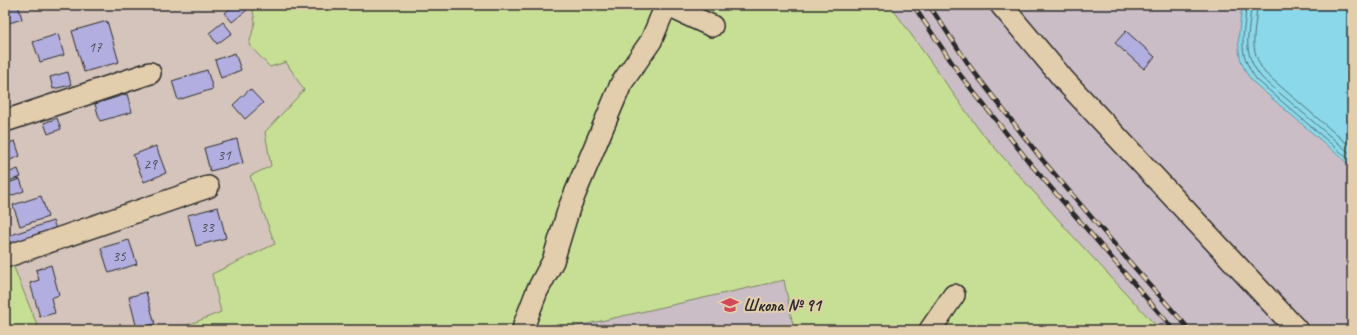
<svg xmlns="http://www.w3.org/2000/svg" width="1357" height="335" font-family="Caveat,sans-serif">
<style>
.built{fill:#cabdc6}
.green{fill:#c7df95;stroke:#798560}
.water{fill:#8ad8e9;stroke:#64939d}
.lines{fill:none;stroke-linecap:round;stroke-linejoin:round}
.shore{stroke:#517077;stroke-width:1}
.building{fill:#b2aedf;stroke:#2b2b2b}
.minor-casing{stroke:#2b2b2b;stroke-width:24}
.minor{stroke:#e2cdac;stroke-width:21}
.rail-casing{stroke:#2b2b2b;stroke-width:4.5}
.rail{stroke:#e2cdac;stroke-width:3;stroke-dasharray:9;stroke-linecap:butt}
.labels{text-anchor:middle;stroke-width:4;stroke-linejoin:round;paint-order:stroke}
.number-label{font-size:15px;fill:#4d4c58}
.poi-label{font-size:17px;font-weight:bold;fill:#2b2b2b;stroke:#e2cdac;text-anchor:start}
</style>
<rect width="100%" height="100%" fill="#d4c4bb"/>
<filter id="ink" filterUnits="userSpaceOnUse"><feTurbulence type="fractalNoise" baseFrequency=".025" numOctaves="2"/><feDisplacementMap in="SourceGraphic" scale="8" xChannelSelector="R" yChannelSelector="G"/><feConvolveMatrix kernelMatrix="1 2 1 2 8 2 1 2 1" color-interpolation-filters="sRGB"/></filter>
<g filter="url(#ink)">
<path class="built" d="M890,5h352l-3,30 -1,16 16,32 98,84v163h-192l-90,-97 -90,-102z
M784,279l10,51h-234z"/>
<path class="green" d="M252,5h638l90,126 90,102 90,97h-366l-10,-50 -224,50h-385l46,-18 -9,-38 63,-30 -25,-68 21,-10 -6,-34 39,-42 -18,-28 -16,5 -21,-22 6,-23z
M13,265l26,65h-34v-61z"/>
<path class="water" d="M1242,5h110v162l-98,-84c-3,-4 -7,-8 -9,-13 -11,-20 -5,-44 -3,-65z"/>
<g class="lines">
<path class="shore" d="M1246,5c-1,33 -11,45 11,75l95,82
M1251,5c-1,31 -11,44 10,72l91,78
M1257,5c-1,28 -10,42 8,68l87,75"/>
</g>
<path class="building" d="M5,5h13l4,14 -16,5 -1,-5z
M234,5h9l4,5 -15,12 -7,-9z
M107,21l12,41 -35,10 -12,-41z
M223,22l9,11 -15,11 -8,-11z
M1126,31l29,26 -11,12 -29,-26z
M58,34l6,21 -24,7 -7,-20z
M235,53l6,17 -20,8 -6,-18z
M207,70l6,19 -35,11 -6,-19z
M68,72l3,13 -18,4 -3,-12z
M250,89l13,14 -18,16 -12,-14z
M127,94l5,18 -32,9 -5,-17z
M57,118l4,11 -13,5 -4,-11z
M237,139l6,24 -33,8 -6,-23z
M15,141l5,15 -15,6v-18z
M156,146l10,27 -22,9 -11,-27z
M18,169l3,8 -16,5v-8z
M20,179l4,12 -19,7v-14z
M41,196l7,21 -28,9 -7,-21z
M218,207l8,31 -30,8 -8,-31z
M53,221l3,8 -49,17 -2,-9z
M129,240l8,24 -28,9 -8,-25z
M51,265l8,30 -8,3 4,15 -15,4 -10,-34 9,-3 -3,-10z
M146,292l9,32 -18,5 -8,-32z"/>
<g class="lines">
<g class="minor-casing">
<path id="minor" d="M666,5l46,21
M1001,5l64,76 232,249
M5,121l145,-48
M5,257l203,-70
M523,330l1,-5 13,-34 16,-30 16,-53 52,-124 30,-43 15,-36
M930,330l24,-35"/>
</g>
<use href="#minor" class="minor"/>
<g class="rail-casing">
<path id="rail" d="M913,5l48,71 72,91 141,163
M929,5l42,63 69,89 87,102 63,71"/>
</g>
<use href="#rail" class="rail"/>
</g>
</g>
<defs>
<g id="school-bare" transform="scale(1.38)"><path d="M0-5L7-2L0 1L-7-2ZM-4 1L0 2.5L4 1V4Q0 6-4 4Z" fill="#d1495b" stroke="#e2cdac" stroke-width="2.5" paint-order="stroke"/></g>
</defs>
<g fill-rule="evenodd">
<use href="#school-bare" x="730" y="305"/>
</g>
<g class="labels">
<g class="number-label">
<text x="95" y="52">17</text>
<text x="224" y="160">31</text>
<text x="150" y="169">29</text>
<text x="207" y="232">33</text>
<text x="119" y="261">35</text>
</g>
<g class="poi-label">
<text x="743" y="311">Школа № 91</text>
</g>
</g>
<rect width="1357" height="335" fill="none" stroke="#e2cdac" stroke-width="20"/>
<rect x="10" y="10" width="1337" height="315" fill="none" stroke="#2b2b2b" stroke-width="1.5" filter="url(#ink)"/>
</svg>
